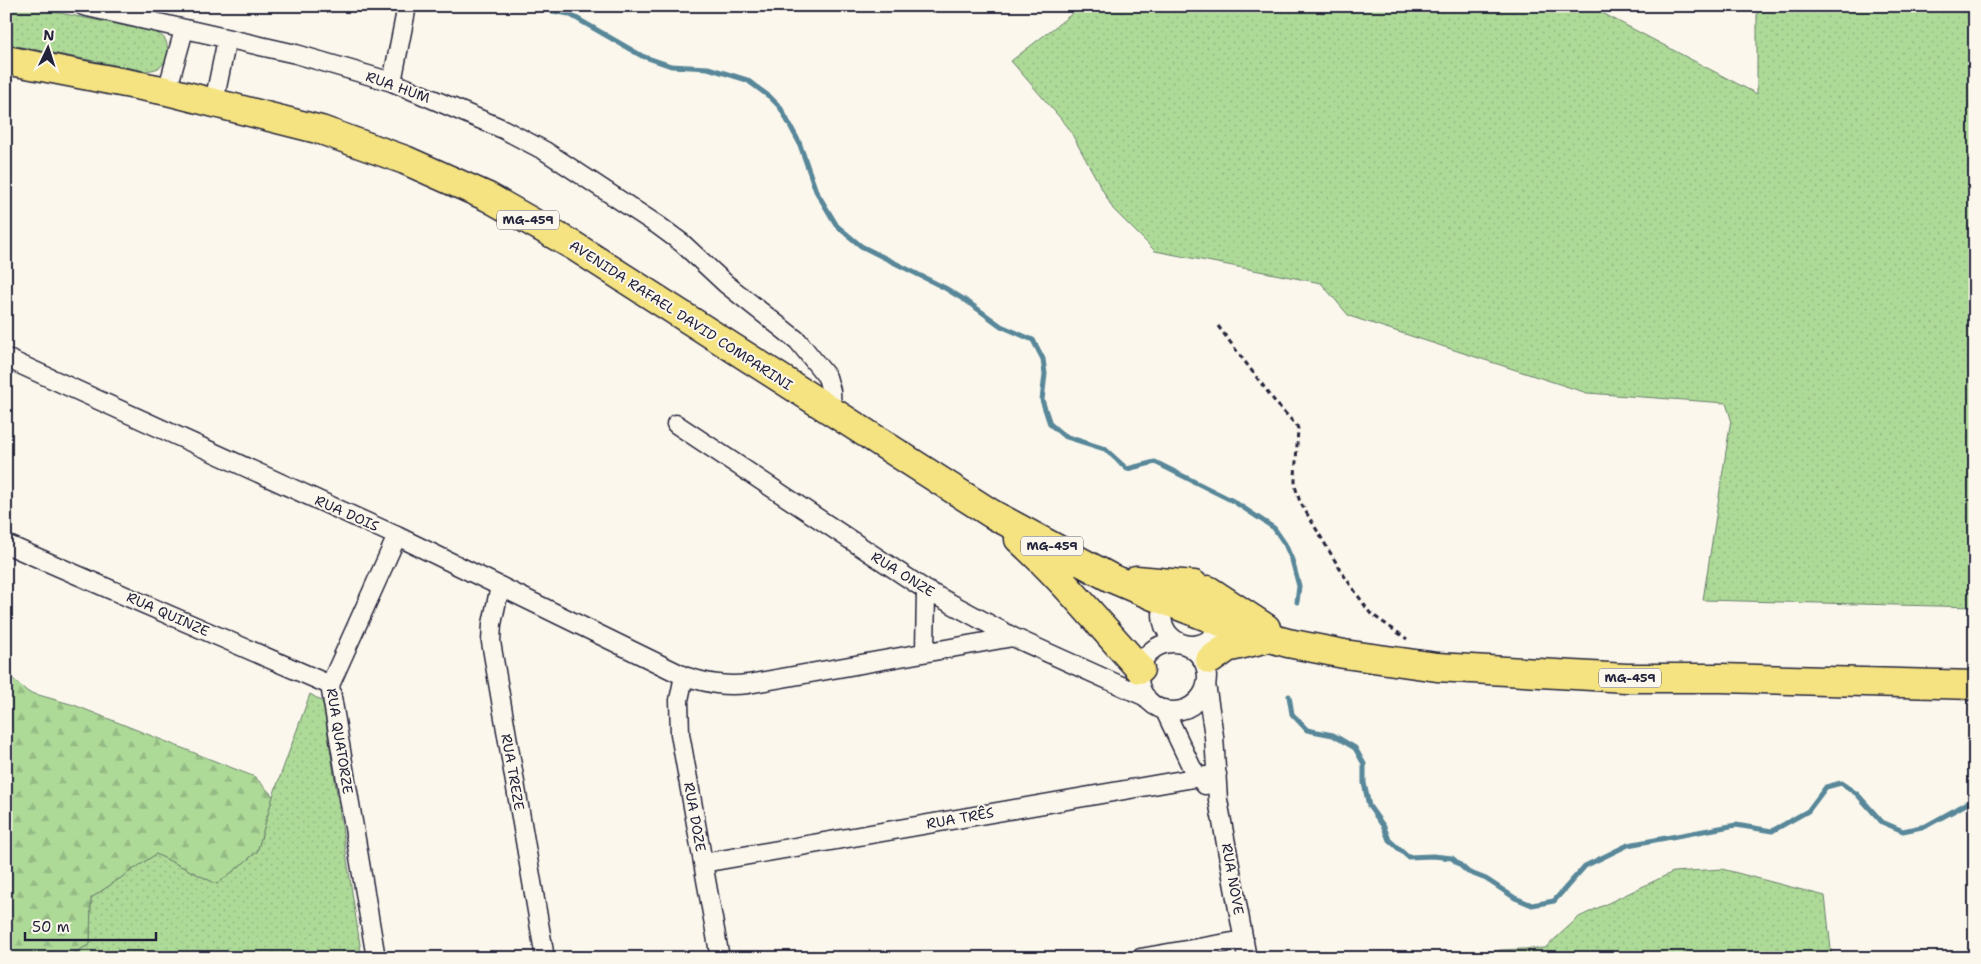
<svg xmlns="http://www.w3.org/2000/svg" width="1981" height="964" font-family="'Shantell Sans',sans-serif">
<style>
.grass{fill:url(#grass-dots);stroke:#687e6a}
.forest{fill:url(#forest-firs);stroke:#687e6a}
.lines{fill:none;stroke-linecap:round;stroke-linejoin:round}
.stream{stroke:#588799;stroke-width:5}
.minor-casing{stroke:#22223b;stroke-width:21}
.primary-casing{stroke:#22223b;stroke-width:31}
.path{stroke:#22223b;stroke-width:3;stroke-dasharray:5 4;stroke-linecap:butt}
.minor{stroke:#fbf7ec;stroke-width:18}
.primary{stroke:#f5e381;stroke-width:28}
.labels{text-anchor:middle;stroke-width:4;stroke-linejoin:round;paint-order:stroke}
.shield{fill:#fbf7ec;stroke:#636270;stroke-width:1}
.shield-label{font-size:12px;font-weight:bold;fill:#22223b}
.street-label{font-size:14px;fill:#22223b;stroke:#fbf7ec}
</style>
<defs>
<pattern id="grass-dots" width="8" height="8" patternUnits="userSpaceOnUse" patternTransform="scale(1.25)"><rect width="8" height="8" fill="#aeda98"/><path d="M2 2h.1M6 6h.1" fill="none" stroke="#95bb84" stroke-width="1.8" stroke-linecap="round"/></pattern>
<pattern id="forest-firs" width="22" height="20" patternUnits="userSpaceOnUse" patternTransform="scale(1.25)"><rect width="22" height="20" fill="#aeda98"/><path d="M5 1l3.5 6h-7zM16 11l3.5 6h-7z" fill="#95bb84"/></pattern>
</defs>
<rect width="100%" height="100%" fill="#fbf7ec"/>
<filter id="ink" filterUnits="userSpaceOnUse"><feTurbulence type="fractalNoise" baseFrequency=".02" numOctaves="2"/><feDisplacementMap in="SourceGraphic" scale="10" xChannelSelector="R" yChannelSelector="G"/><feConvolveMatrix kernelMatrix="1 2 1 2 8 2 1 2 1" color-interpolation-filters="sRGB"/></filter>
<g filter="url(#ink)">
<path class="grass" d="M6,6h19l126,25c5,2 10,3 14,8 5,9 3,25 -7,29 -3,2 -9,2 -12,3l-140,-27z
M1082,6h507l168,88v-82l5,-6h213v601l-272,-7 28,-181 -5,-16 -139,-10 -238,-77 -28,-33 -166,-32 -42,-42 -45,-82 -57,-66z
M310,694l13,8 39,256h-297l25,-14 1,-46 65,-44 61,30 40,-32 16,-56z
M1722,869l103,27 7,62 -372,-1 40,-7 45,-2 34,-31 94,-45z"/>
<path class="forest" d="M6,673l22,19 46,13 181,72 18,19 -16,56 -40,32 -61,-30 -65,44 -1,46 -25,14h-59z"/>
<g class="lines">
<path class="stream" d="M541,6l7,4 21,4 73,42 29,10 37,2 39,12 23,17 10,10 19,35 17,49 21,35 24,20 84,42 23,14 33,24 32,14 10,19 2,15 -3,26 8,24 14,12 41,13 22,20 28,-7 78,39 41,27 11,16 7,16 7,26 -2,16
M1289,696l3,18 15,16 26,5 22,13 9,16v19l5,23 15,21 5,13 19,17 25,-1 19,2 16,14 18,7 29,19 17,7 22,-4 31,-35 43,-21 108,-20 36,6 36,-20 18,-24 15,-4 16,11 25,28 21,9 23,-5 49,-27"/>
<g class="minor-casing">
<path id="minor" d="M83,6l213,48 96,28 111,47 42,22 114,75 23,17 44,41 72,57 29,36 4,14 1,20
M392,82l15,-76
M167,91l17,-61
M214,102l13,-63
M6,358l391,178 287,140c23,7 39,11 64,8l265,-47
M676,424l250,166 87,47 133,60
M6,544l324,141
M1162 615a30 30 0 1 1 60 0a30 30 0 1 1-60 0Z
M500,586l-8,38 -1,18 54,316
M1139 677a34 34 0 1 1 68 0a34 34 0 1 1-68 0Z
M925,652l1,-62
M684,676l-5,24 1,34 40,224
M1206,684l8,52 4,64 29,158
M1164,709l28,59 13,17
M703,863l514,-89
M376,958l-46,-273 67,-149
M1140,958l104,-18"/>
</g>
<g class="primary-casing">
<path id="primary" d="M6,60l161,31 154,39 84,30 83,37 86,49 418,268 119,64 42,18 91,35 44,12 56,11 93,13 189,11h94l255,7
M1019,539c44,40 81,86 121,130
M1136,580l58,5
M1208,590l58,38
M1210,660l17,-12 42,-10"/>
</g>
<path class="path" d="M1218,326l58,77 21,23 1,3 -3,48v9l5,16 43,72 27,39 37,26"/>
<use href="#minor" class="minor"/>
<use href="#primary" class="primary"/>
</g>
</g>
<g class="labels">
<g class="shield">
<rect x="497" y="210.5" width="62" height="19" rx="4"/>
<rect x="1021" y="536.5" width="62" height="19" rx="4"/>
<rect x="1599" y="668.5" width="62" height="19" rx="4"/>
</g>
<g class="shield-label">
<text x="528" y="224">MG-459</text>
<text x="1052" y="550">MG-459</text>
<text x="1630" y="682">MG-459</text>
</g>
<g class="street-label">
<text transform="translate(398 87) rotate(20)" y="5">RUA HUM</text>
<text transform="translate(681 315) rotate(33)" y="5">AVENIDA RAFAEL DAVID COMPARINI</text>
<text transform="translate(347 513) rotate(24)" y="5">RUA DOIS</text>
<text transform="translate(903 574) rotate(32)" y="5">RUA ONZE</text>
<text transform="translate(168 614) rotate(24)" y="5">RUA QUINZE</text>
<text transform="translate(340 741) rotate(81)" y="5">RUA QUATORZE</text>
<text transform="translate(513 772) rotate(80)" y="5">RUA TREZE</text>
<text transform="translate(695 817) rotate(80)" y="5">RUA DOZE</text>
<text transform="translate(960 818) rotate(-10)" y="5">RUA TRÊS</text>
<text transform="translate(1233 879) rotate(80)" y="5">RUA NOVE</text>
</g>
</g>
<rect width="1981" height="964" fill="none" stroke="#fbf7ec" stroke-width="25"/>
<rect x="12" y="12" width="1956" height="939" fill="none" stroke="#22223b" stroke-width="2" filter="url(#ink)"/>
<g transform="translate(48 48) rotate(4)" stroke="#fbf7ec" stroke-width="4" paint-order="stroke">
<path d="M0-4L9 19L0 12L-9 19Z" fill="#22223b"/>
<text y="-8" font-size="14" font-weight="bold" text-anchor="middle" fill="#22223b">N</text>
</g>
<path d="M25 932v8h131v-8" fill="none" stroke="#22223b" stroke-width="2.5"/>
<text x="32" y="932" font-size="15" fill="#22223b" stroke="#fbf7ec" stroke-width="4" paint-order="stroke">50 m</text>
</svg>
